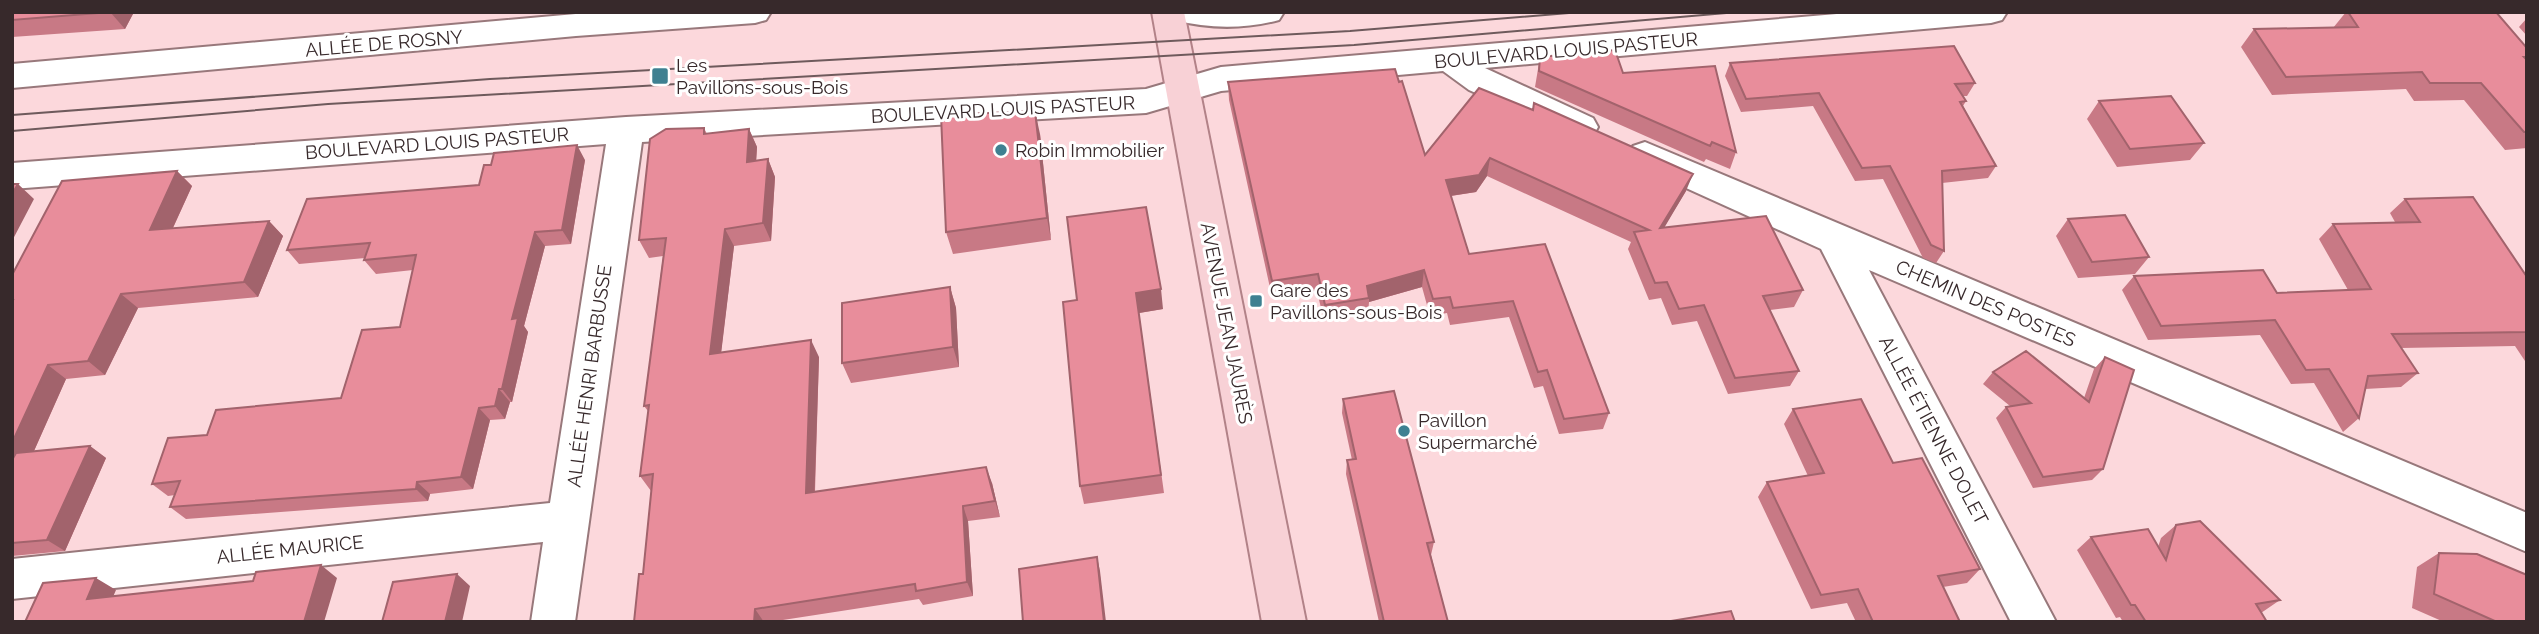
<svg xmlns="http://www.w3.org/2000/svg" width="2539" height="634" font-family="Raleway,sans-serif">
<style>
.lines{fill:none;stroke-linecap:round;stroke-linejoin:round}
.minor-casing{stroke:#98787b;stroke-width:4}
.major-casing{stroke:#b28288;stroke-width:4}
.minor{fill:#fff;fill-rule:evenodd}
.major{fill:#f8d1d6;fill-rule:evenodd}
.tram{stroke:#6e5a5c;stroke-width:2}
.wall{fill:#c87985}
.shaded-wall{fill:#a2636c}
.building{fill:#e88d9b;stroke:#a2636c;stroke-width:2}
.poi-dot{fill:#3e8091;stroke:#fff;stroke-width:2.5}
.labels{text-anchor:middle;stroke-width:6;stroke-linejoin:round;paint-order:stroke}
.street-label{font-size:19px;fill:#37292b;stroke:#fff}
.poi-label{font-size:19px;fill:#37292b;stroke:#fff;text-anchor:start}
</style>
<rect width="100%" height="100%" fill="#fcd8dc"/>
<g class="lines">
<g class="minor-casing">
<path id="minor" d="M598,12h173l-5,8 -11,3 -179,13 -564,52v-24z
M1170,12h114l-5,8c-34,9 -70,9 -104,0z
M1860,12h147l-5,8 -11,3 -506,45 108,50 5,9 -5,9 -12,4 -112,-50 -26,-19 -222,20 -75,22 -504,29 -67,480h-44l12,-80 -531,57v-40l538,-56 56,-359 -594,45v-26l614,-46 520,-28 75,-22z
M1645,142l882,371v39l-658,-282 187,352h-45l-190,-373 -188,-85 -6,-9 6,-9z"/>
</g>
<g class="major-casing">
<path id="major" d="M1152,12h32l122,610h-44z"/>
</g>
<use href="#minor" class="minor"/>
<use href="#major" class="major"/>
<path class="tram" d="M12,115l478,-36 860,-48 231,-19
M12,131l316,-27 1026,-59 384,-33"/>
</g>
<path class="wall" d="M12,12h122l-9,17 -113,8z
M2346,12h134l47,36v100l-22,2 -41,-50 -50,1 -8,-12 -134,6 -31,-48 13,-18 79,-1z
M2527,18v18l-8,-9z
M1540,57l83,16 113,79 -6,17 -24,-10 -2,3 -169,-75z
M1730,63l245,20 -8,13h-4l3,5 -3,5 33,60 -8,12 -46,5 2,68 -8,12 -13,-5 -40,-79 -28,2 -42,-75 -72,6 -16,-36z
M1228,82h171l26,73 54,-67 207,103 -22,36 139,63 -9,17 -24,3 29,61 -9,15 -62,8 -31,-73 -25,4 -11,-27 -12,2 -21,-51 3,-7 -144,-66 -11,16 -25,4 18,58 76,-10 64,169 -6,16 -44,5 -16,-48 -9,2 -25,-71 -59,8 -3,-12 -17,3 -8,-29 -53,15 -1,12 -44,7 -7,-30 -45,6 -43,-197z
M2099,101l105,42 -14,17 -73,7 -30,-48z
M704,128l3,6 42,-5 8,18 -1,14 12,-2 7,18 -4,64 -37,5 -13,106 98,5 -4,135 177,-9 8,34 -32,4 5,75 -50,9 -4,-6 -149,23h-136l9,-48 8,-83 -11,-15 8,-65 -4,-5 19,-150 -14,2 -10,-18z
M1040,134l11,106 -98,14 -7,-22z
M585,160l-14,84 -26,2 -21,80 4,6 -16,70h-2l-5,17 -15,1 -17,69 -43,5 -2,7 -242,18 -16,-12 5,-12 -7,1 -16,-12 55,-49 134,-37 59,-71 13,-57 -37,4 -12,-14 1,-2 -66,6 -12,-14 192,-65z
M177,171l15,15 -19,42 96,-7 14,15 -25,61 -120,11 -33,67 -39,4 -32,72 56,-5 16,12 -41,93 -53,5v-281z
M2405,199l122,78v87l-12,-18 -114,2 17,25 -17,14 -36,2 -6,29 -16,14 -29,-49 -23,1 -31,-49 -112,5 -26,-50 12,-14 143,17 71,-3 -29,-51 14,-15 62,-2 -5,-9z
M2068,219l81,38 -14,17 -57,4 -22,-42z
M950,287l6,21 3,59 -108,16 -9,-20z
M1063,302l100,7 -24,4 25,180 -80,11 -4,-18z
M2105,357l-2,112 -11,11 -59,8 -37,-70 10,-11 4,-1 -27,-22 10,-12 91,26 10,-29z
M1343,399l91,143 -3,13 17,67h-69l-33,-148 1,-14h5l-10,-47z
M1793,409l100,54 87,106 -13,14 -24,4 17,35h-104l-9,-19 -36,6 -53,-112 9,-15 41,-6 -24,-52z
M2176,525l104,75 -19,13 6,9h-144l-3,-5 -4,1 -39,-68 14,-13 67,10 3,-9z
M2439,553l88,69h-83l-32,-14 5,-41z"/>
<path class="shaded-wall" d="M111,12h23l-9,17 -14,-16z
M1035,111l5,23 11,106 -4,-22z
M749,129l8,18 -2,33 -8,-18z
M577,145l8,15 -14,84 -9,-14z
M1490,158l-3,18 -11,16 -33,5 3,-17z
M768,159l7,18 -4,64 -8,-18z
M177,171l15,15 -27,59 -15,-15z
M1693,174l-7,17 -32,54 6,-17z
M18,184l16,15 -22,42v-47z
M269,221l14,15 -25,61 -14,-15z
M725,229l9,17 -15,125 -9,-17z
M535,232l10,14 -21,80 4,6 -16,70 -10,-13 10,-70z
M1424,270l-2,17 -53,15v-4l-2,-12z
M950,287l6,21 3,59 -6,-20z
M1161,289l2,20 -24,4 -3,-20z
M121,294l17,14 -33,67 -17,-14z
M811,340l8,17 -5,151 -8,-15z
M48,365l18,14 -45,101 -9,-5v-32z
M499,389l11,13 -5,17 -10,-13z
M479,408l11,12 -17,69 -12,-12z
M90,446l16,12 -41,93 -18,-11z
M986,467l6,16 8,34 -5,-16z
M417,482l13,12 -2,7 -12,-12z
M963,506l5,15 5,75 -6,-14z
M1097,557l3,14 6,51h-2z
M321,565l16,13 -13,44h-20z
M457,574l13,12 -8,36h-17z
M96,578l20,12 -9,21 -20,-12z
M755,609l9,13h-10z"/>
<path class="building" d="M12,12h99l-99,8z
M2348,12h132l1,1 15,-1 31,36v9h-3l3,3v72h-3l-43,-49h-51l-8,-11 -136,5 -32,-48 104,-2z
M1954,46l21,37 -20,1 11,17 -6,1 36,64 -54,5 2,80 -13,-6 -41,-79 -28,2 -43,-75 -73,6 -16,-36z
M1615,50l8,23 92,-7 21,86 -24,-10 -2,4 -171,-75 1,-14z
M1395,69l4,13 3,-1 23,74 54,-67 54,22 1,-7 159,71 -33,54 106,-12 37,74 -40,6 36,75 -64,7 -31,-73 -25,4 -12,-27 -12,1 -21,-51 15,-2 -159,-72 -11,17 -33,5 23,74 76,-10 64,169 -45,6 -17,-49 -9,2 -25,-71 -60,7 -3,-11 -17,2 -9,-29 -57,16 2,12 -44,7 -7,-31 -46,7 -44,-199z
M2171,96l33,47 -74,6 -31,-48z
M1035,111l12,107 -101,14 -5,-117z
M704,128v6l45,-5 -2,33 21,-3 -5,64 -38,6 -15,125 101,-14 -5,153 180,-26 9,34 -32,5 4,76 -51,9 -1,-7 -160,25 -1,13h-120l5,-48h4l10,-100 -13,2 9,-71 -5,1 22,-168 -27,2 11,-101 16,-10z
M577,145l-15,85 -27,2 -23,87 6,-1 -16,71h-3l-4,17 -16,2 -18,69 -44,5 -1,7 -246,18 10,-26 -28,3 16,-46 39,-3 9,-25 125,-12 21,-68 38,-3 16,-72 -52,5 6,-17 -83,7 20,-51 172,-14 5,-20h7l3,-12z
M177,171l-27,59 119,-9 -25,61 -123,12 -33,67 -40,4 -36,78v-141l1,-2h-1v-25l50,-94z
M12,184h6l-6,10z
M2473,197l54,80v55l-135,2 26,39 -50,3 -9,42 -30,-49 -23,1 -31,-50 -114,6 -27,-50 129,-6 14,23 94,-4 -38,-65 87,-2 -15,-23z
M1146,207l15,82 -25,4 25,182 -81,11 -17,-184 14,-2 -10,-83z
M2125,215l24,42 -57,5 -24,-43z
M950,287l3,60 -111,16v-60z
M2026,351l63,51 16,-45 29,13 -31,99 -60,8 -37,-70 25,-4 -38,-31z
M1394,391l40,151 -7,1 21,79h-64l-37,-162 9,-1 -13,-60z
M1861,399l32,64 29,-5 58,111 -42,7 22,46h-87l-15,-33 -37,6 -54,-113 57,-9 -31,-64z
M90,446l-43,94 -35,3v-83l4,-7z
M2200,521l80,79 -24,4 11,18h-121l-11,-17h-4l-40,-68 57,-8 18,31 10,-35z
M2439,553l38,1 50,21v47h-30l-63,-28z
M1097,557l7,65h-81l-4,-53z
M321,565l-17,57h-279l18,-39 53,-5 -9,21 166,-18 3,-9z
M457,574l-12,48h-63l11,-40z
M1731,611l4,11h-70z"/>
<g class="poi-dot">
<rect x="651" y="67" width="18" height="18" rx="3.5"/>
<circle cx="1001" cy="150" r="7"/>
<rect x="1249" y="294" width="14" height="14" rx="3.5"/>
<circle cx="1404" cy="431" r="7"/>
</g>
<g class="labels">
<g class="street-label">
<text transform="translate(384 43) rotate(-5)" y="7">ALLÉE DE ROSNY</text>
<text transform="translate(1566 50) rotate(-5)" y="7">BOULEVARD LOUIS PASTEUR</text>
<text transform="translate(1003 109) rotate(-3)" y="7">BOULEVARD LOUIS PASTEUR</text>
<text transform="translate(437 143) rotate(-4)" y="7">BOULEVARD LOUIS PASTEUR</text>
<text transform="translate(1986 303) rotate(23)" y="7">CHEMIN DES POSTES</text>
<text transform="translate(1227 323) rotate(79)" y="7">AVENUE JEAN JAURÈS</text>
<text transform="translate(589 376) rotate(-82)" y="7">ALLÉE HENRI BARBUSSE</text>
<text transform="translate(1934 430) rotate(62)" y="7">ALLÉE ÉTIENNE DOLET</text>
<text transform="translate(290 549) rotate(-6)" y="7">ALLÉE MAURICE</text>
</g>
<g class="poi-label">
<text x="676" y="72">Les<tspan x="676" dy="22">Pavillons-sous-Bois</tspan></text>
<text x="1015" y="157">Robin Immobilier</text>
<text x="1270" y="297">Gare des<tspan x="1270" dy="22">Pavillons-sous-Bois</tspan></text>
<text x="1418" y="427">Pavillon<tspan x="1418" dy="22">Supermarché</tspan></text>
</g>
</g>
<rect width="2539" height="634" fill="none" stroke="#37292b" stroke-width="28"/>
</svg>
